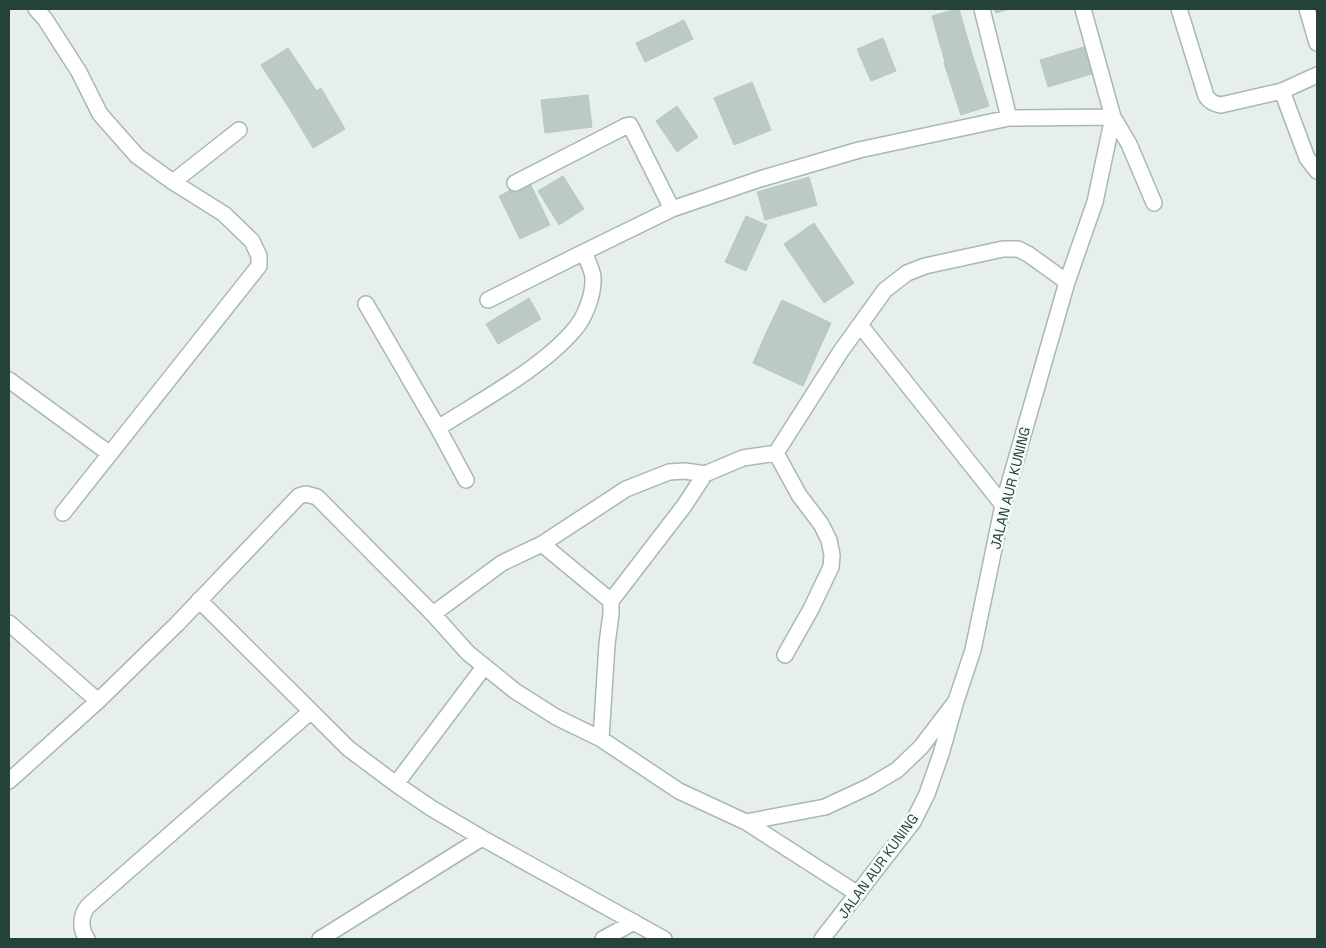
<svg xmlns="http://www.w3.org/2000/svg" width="1326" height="948" font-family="'Space Grotesk',sans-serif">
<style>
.building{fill:#bbcac4;stroke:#b8c9c2}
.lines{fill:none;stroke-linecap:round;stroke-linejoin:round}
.minor-casing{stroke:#a8b8b2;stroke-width:18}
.minor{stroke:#fff;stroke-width:15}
.labels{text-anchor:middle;stroke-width:5;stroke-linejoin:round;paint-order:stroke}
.street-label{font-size:14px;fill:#24423a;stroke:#f7fbf9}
</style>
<rect width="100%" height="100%" fill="#e6efeb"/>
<path class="building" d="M956,9h3l13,45 -27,8 -13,-46z
M994,9h15l-13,4z
M684,20l9,19 -48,23 -9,-19z
M883,38l13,33 -25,10 -14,-32z
M1090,45l8,27 -50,15 -8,-27z
M288,48l28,42 -27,18 -28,-43z
M972,54l17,52 -28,9 -17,-52z
M752,82l19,48 -37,15 -20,-47z
M321,88l24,41 -32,19 -24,-40z
M588,95l4,32 -47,6 -4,-33z
M677,106l21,31 -21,15 -21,-31z
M563,176l21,33 -25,16 -21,-34z
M809,177l8,28 -52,15 -8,-28z
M529,181l21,44 -30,14 -21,-43z
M746,216l21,9 -21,46 -21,-9z
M814,223l40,60 -30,20 -40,-59z
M529,298l12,21 -43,25 -12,-20z
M782,300l49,23 -14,31 -50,-23z
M767,331l50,23 -14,32 -50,-23z"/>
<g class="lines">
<g class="minor-casing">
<path id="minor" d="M36,9l9,10 34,53 21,42 37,42 36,26 66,-52
M982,9l27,109
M1179,9l27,87c4,6 8,8 15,9l61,-14 35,-16
M1307,9l10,34
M1282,91l25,67 10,13
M515,183l111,-57 4,-1 42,84
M488,300l96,-48
M366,304l72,124
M860,325l143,180
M9,380l101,74
M776,453l23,42 22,29 8,16 3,15 -1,12 -20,42 -26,46
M466,480l-28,-52c42,-27 104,-60 136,-98 11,-12 20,-36 19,-53 -1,-8 -6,-17 -9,-25l88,-43 88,-30 99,-29 150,-32 104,-1 16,27 25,59
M63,513l196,-247v-10l-7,-15 -28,-27 -51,-32
M542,544l69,57
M199,600l150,149 47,35 35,24 51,30 182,101
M433,614l69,-51 40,-19 84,-55 43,-17 16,-1 20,3 38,-16 33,-5 65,-102 44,-61 22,-17 18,-7 78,-17h15l10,5 39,28
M9,623l89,78
M601,739l6,-95 4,-30v-13l73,-95 21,-32
M9,781l89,-80 79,-77 122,-128 7,-2 11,3 116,117 35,39 47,38 41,26 45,22 78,52 67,31 79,-15 45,-21 27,-16 24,-23 35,-46
M396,784l88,-117
M746,822l112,72
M87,939c-7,-10 -7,-23 1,-33l222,-194
M320,939l162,-101
M603,939l31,-17
M822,939l91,-117 14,-28 14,-40 15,-53 17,-51 30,-145 64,-223 28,-80 18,-85 -30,-108"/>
</g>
<use href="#minor" class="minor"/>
</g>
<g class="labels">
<g class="street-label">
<text transform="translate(1010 488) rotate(-76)" y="5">JALAN AUR KUNING</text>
<text transform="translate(878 866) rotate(-54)" y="5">JALAN AUR KUNING</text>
</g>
</g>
<rect width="1326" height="948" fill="none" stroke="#24423a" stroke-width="20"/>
</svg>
